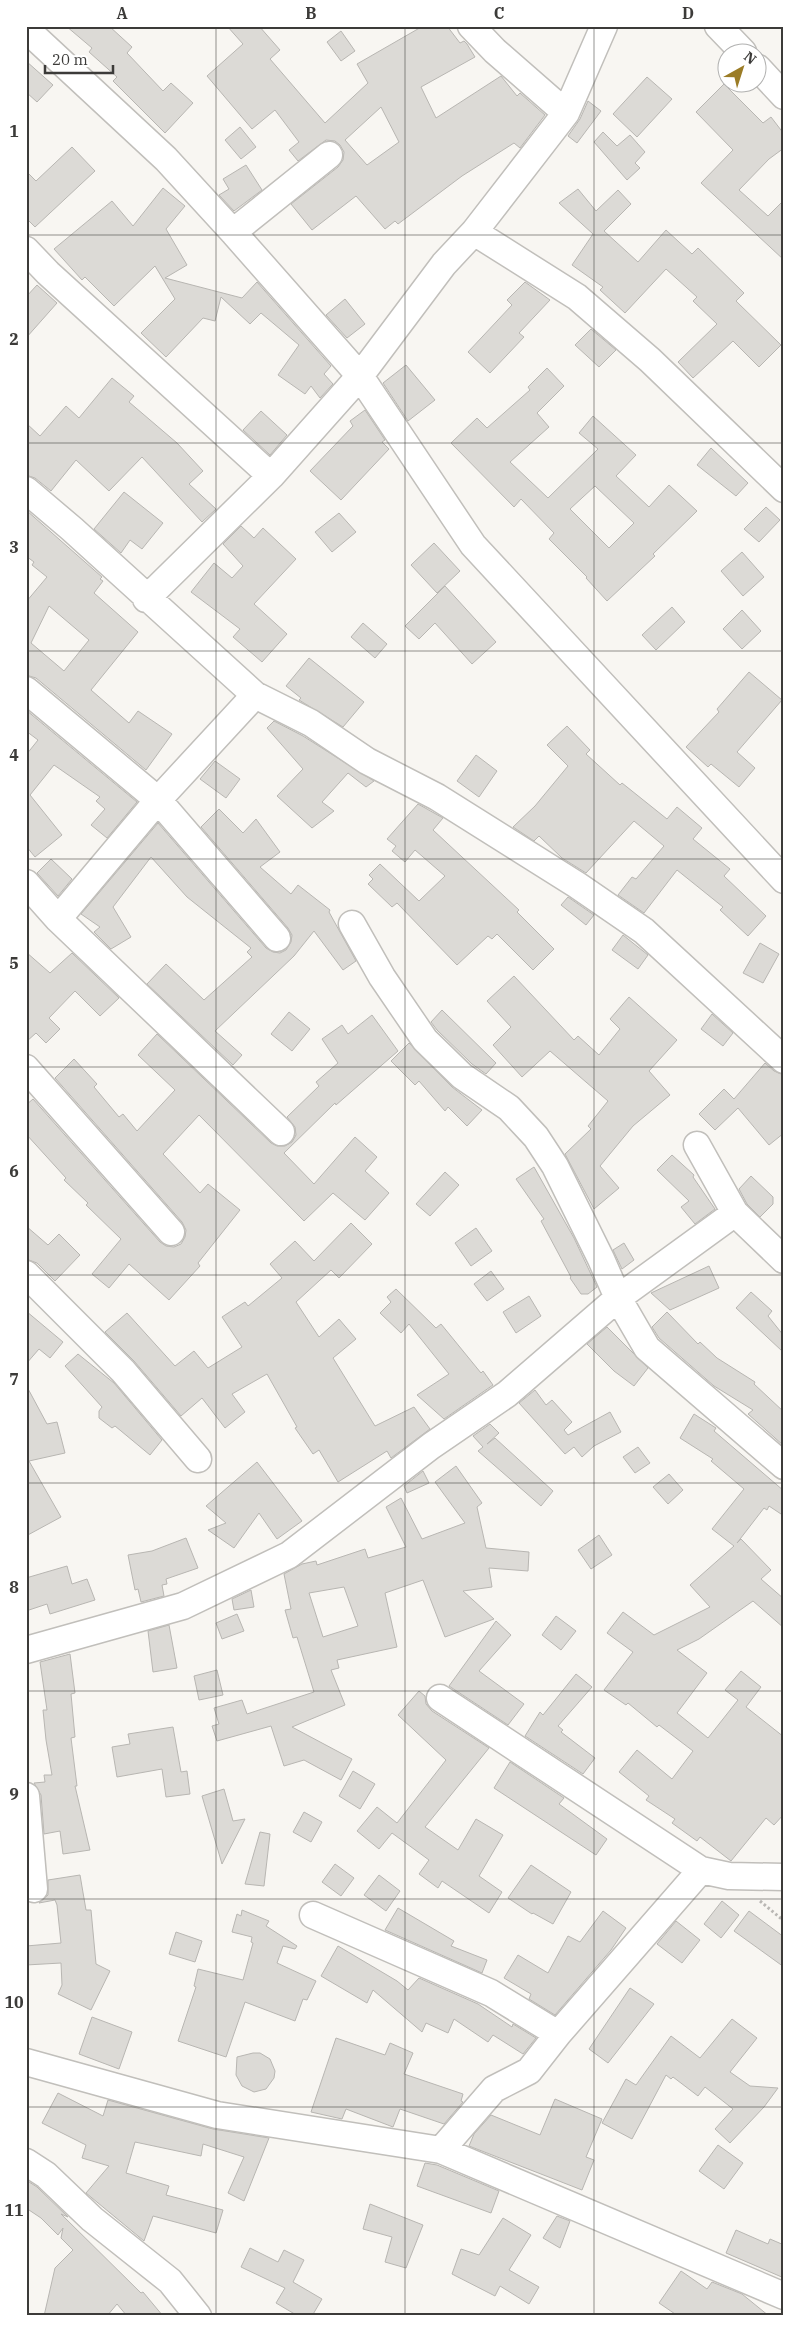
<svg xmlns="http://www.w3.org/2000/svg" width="810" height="2342" font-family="'IBM Plex Serif',serif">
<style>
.building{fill:#dcdad6;stroke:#b8b6b2;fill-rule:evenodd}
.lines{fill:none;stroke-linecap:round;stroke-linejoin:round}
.minor-casing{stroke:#c1bfbb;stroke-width:29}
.path{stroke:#b9b7b4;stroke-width:3;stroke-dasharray:2.5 2.5;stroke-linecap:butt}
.minor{stroke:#fff;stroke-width:26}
.grid{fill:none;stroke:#3c3b39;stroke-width:1;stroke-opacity:0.55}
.neatline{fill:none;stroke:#3c3b39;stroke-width:2}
.grid-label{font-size:16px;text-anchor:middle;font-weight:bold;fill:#3c3b39}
</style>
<rect width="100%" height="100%" fill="#f8f6f2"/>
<path class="building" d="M66,26h43l23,21 -5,6 36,38 8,-8 22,20 -28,30 -52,-52 4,-4 -28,-25 3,-4z
M227,26h32l21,24 -10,9 55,64 43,-40 -11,-19 66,-38h24l13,17 4,-2 3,3 8,13 -54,30 15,31 65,-42 16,20 3,-3 25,22 -25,33 -6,-5 -52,33 -64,48 -3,-3 -10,8 -29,-33 -44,34 -21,-26 47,-37 5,-7 1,-8 -4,-7 -5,-4 -9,-1 -28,21 -9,-11 10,-8 -24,-32 -23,19 -45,-53 36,-32zM381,107l18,35 -32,23 -22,-25z
M341,31l14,20 -14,10 -14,-19z
M26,61l27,24 -16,17 -11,-10z
M647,77l25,22 -35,38 -24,-23z
M724,84l39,39 8,-6 13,17v14l-15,11 -30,31 29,26 16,-16v60l-83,-77 32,-33 -37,-38z
M588,101l13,10 -24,32 -9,-7 12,-17z
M240,127l16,20 -15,12 -16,-19z
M603,132l14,14 13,-11 15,17 -10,11 5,5 -13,12 -33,-38z
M72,147l23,24 -60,56 -9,-9v-47l10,10z
M246,165l16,25 -28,21 -15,-16 10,-6 -6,-10z
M163,188l22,18 -19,23 21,36 -22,13 77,20 15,-16 74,84 -7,8 9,10 -13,14 -9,-12 -6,8 -27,-19 21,-30 -38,-32 -11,11 -29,-27 -6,24 -12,-3 -37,39 -25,-24 34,-34 -20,-33 -41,40 -29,-29 -3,3 -28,-31 58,-48 21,25z
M578,189l18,22 22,-21 13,14 -27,27 34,31 28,-32 26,24 6,-6 46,45 -8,8 45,44 -22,22 -26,-26 -40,37 -15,-16 39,-38 -24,-23 4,-4 -31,-28 -41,44 -25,-23 3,-3 -31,-22 21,-31 -34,-31z
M525,282l25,18 -31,33 5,4 -34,36 -22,-21 44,-47 -5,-5z
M37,285l20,18 -31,35v-41z
M345,299l20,25 -18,14 -21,-23z
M591,329l25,21 -17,17 -24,-22z
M406,365l29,35 -27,21 -25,-38z
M547,368l17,18 -27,27 12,14 -39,35 38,36 50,-49 -19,-16 14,-17 43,39 -20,21 33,31 20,-22 28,26 -44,43 2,2 -48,45 -21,-23 1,-1 -38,-38 5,-6 -33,-34 -7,8 -63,-64 26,-25 10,10 43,-38 -2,-3zM595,486l39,37 -25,25 -39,-39z
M112,378l22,18 -5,6 48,41 26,28 -14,13 27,25 -14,13 -60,-65 -33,34 -33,-31 -25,31 -16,-13 -9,-3v-52l14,13 26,-30 13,12z
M365,410l20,30 -3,2 7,7 -48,51 -31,-29 43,-45 -3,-5z
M261,411l26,24 -17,20 -27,-25z
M711,448l37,35 -12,13 -39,-31z
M124,492l39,31 -21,26 -12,-9 -9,13 -27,-24z
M766,507l14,13 -21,22 -15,-13z
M26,510l76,67 -2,2 3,2 -9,12 44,39 -47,58 38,33 9,-12 34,23 -26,36 -110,-92 -10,-3v-73l21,-25 -15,-12 2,-3 -8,-6zM49,606l40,34 -25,31 -33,-28z
M339,513l17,19 -24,20 -17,-20z
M241,526l13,12 9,-10 33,31 -42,45 33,30 -25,28 -29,-25 7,-8 -49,-37 23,-29 18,15 11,-12 -20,-22z
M434,543l26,28 -23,22 -26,-28z
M742,552l22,25 -21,19 -22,-25z
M445,586l51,56 -24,22 -37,-41 -16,16 -14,-13z
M672,607l13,15 -29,28 -14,-15z
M742,610l19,21 -19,18 -19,-20z
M363,623l24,21 -12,14 -24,-21z
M309,658l55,44 -21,25 -44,-27 2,-2 -15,-12z
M749,672l33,28 -45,52 18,16 -16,19 -28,-23 -3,3 -22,-20 33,-35 -2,-3z
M26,710l111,92 -30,36 -16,-13 14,-16 -9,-8 4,-4 -46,-32 -24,30 32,40 -27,22 -9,-11v-91l12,-15 -12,-9z
M274,721l29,15 71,45 -8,6 -18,-14 -26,29 12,9 -22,17 -35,-32 26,-27 -36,-41z
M567,726l23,24 -4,4 34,31 2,-2 45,36 10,-12 25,21 -9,11 37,30 -6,7 42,40 -18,20 -28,-26 3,-3 -46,-37 -33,43 -26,-18 14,-18 4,2 28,-33 -30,-25 -48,52 -24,-15 -23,-22 -5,5 -21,-14 22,-21 33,-40 -21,-21z
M476,755l21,16 -18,26 -22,-16z
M215,761l25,18 -14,19 -26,-19z
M418,804l25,14 -10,12 86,80 -2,2 37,37 -21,21 -36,-36 -5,5 -4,-3 -31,29 -60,-62 -5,4 -24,-23 5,-5 -4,-4 11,-11 39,37 26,-25 -30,-26 -10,12 -13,-11 4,-5 -9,-7z
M219,809l24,24 13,-14 24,33 -20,15 31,27 7,-9 32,25 -1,2 27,49 -13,9 -29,-39 -20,25 -79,75 27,24 -9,10 -86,-81 19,-20 38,36 48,-43 -5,-5 4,-4 -64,-51 -36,-40 -38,50 18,30 -20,12 -17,-17 6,-5 -19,-13 77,-91 108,125 7,4 7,1 6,-3 5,-8 1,-7 -4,-7 -87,-101z
M51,859l21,20 -14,17 -21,-23z
M568,897l26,18 -8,10 -25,-20z
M623,935l25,20 -10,14 -26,-19z
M760,943l19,11 -16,29 -20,-10z
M26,952l24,21 22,-20 47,45 -19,18 -25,-25 -26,27 11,11 -14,14 -10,-10 -10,9z
M514,976l60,64 4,-4 21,19 21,-26 -10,-10 19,-22 48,43 -28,31 21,24 -37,31 -33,40 19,22 -25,21 -29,-55 26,-25 -3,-3 20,-25 -58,-50 -28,26 -29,-32 18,-18 -24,-26z
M442,1010l54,53 -10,11 -14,-10 -35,-34 -6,-8z
M289,1012l21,17 -18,22 -21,-17z
M712,1014l21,19 -10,13 -22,-17z
M372,1015l26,36 -62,54 -1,-2 -51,50 30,31 41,-47 22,20 -12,14 24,22 -24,27 -32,-27 -29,28 -105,-106 -36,39 37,39 8,-9 32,26 -42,53 2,3 -31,34 -40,-36 -20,24 -17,-14 29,-35 -35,-34 2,-2 -24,-23 2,-2 -40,-44v-29l7,-6 127,143 6,4 8,1 7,-3 4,-7 1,-7 -4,-8 -127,-144 19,-19 23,25 -3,3 25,30 4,-3 14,17 38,-41 -37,-35 19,-21 114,109 6,3h8l7,-4 4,-7 -1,-8 -8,-10 32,-31 -3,-4 22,-19 -16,-24 20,-14 6,9z
M409,1043l43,44 30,23 -15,16 -19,-19 -3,4 -26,-30 -4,4 -24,-24z
M765,1063l9,8 10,4v58l-15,12 -31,-37 -23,22 -16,-16 25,-25 10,10z
M672,1155l22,20 -1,2 22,32 -20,15 -14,-17 8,-6 -32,-31z
M534,1167l40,71 23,49 -9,7h-7l-11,-16 1,-1 -30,-56 3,-2 -28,-40z
M445,1172l14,13 -29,31 -14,-12z
M751,1176l22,21v7l-13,13 -13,-13 -8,-15z
M351,1223l21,21 -33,34 -8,-8 -35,32 23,35 20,-18 17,20 -23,19 42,68 39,-19 16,22 -39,29 -4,-7 -49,31 -19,-32 -6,4 -18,-26 2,-1 -30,-53 -35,20 13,18 -20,16 -23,-30 -21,18 -47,-55 -29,-29 22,-19 48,53 19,-15 14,17 34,-21 -20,-30 23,-15 3,4 34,-28 -12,-14 25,-23 19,20z
M26,1226l22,19 11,-11 21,21 -25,26 -18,-18 -11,-4z
M476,1228l16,23 -21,15 -16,-23z
M624,1243l10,17 -12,9 -9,-19z
M709,1266l10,22 -49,22 -19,-17z
M491,1271l13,18 -17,12 -13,-17z
M396,1289l40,39 5,-4 40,49 2,-2 10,14 -49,34 -27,-24 32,-21 -40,-50 -8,9 -21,-20 11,-11 -4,-5z
M751,1292l21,19 -4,5 16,20v13l-2,2 -46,-43z
M529,1296l12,20 -25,17 -13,-21z
M26,1311l37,31 -13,16 -11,-9 -13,15z
M667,1312l31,32 2,-2 17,16 38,24 -1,2 30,28v34l-36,-32 5,-4 -39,-24 -55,-48 -7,-11z
M607,1327l41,41 -14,18 -20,-15 -27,-27z
M78,1354l36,29 48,57 -12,15 -35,-29 -3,2 -13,-10v-7l3,-4 -37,-41z
M26,1385l21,39 10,-2 8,31 -36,8 32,56 -35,19z
M535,1390l11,15 6,-5 20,22 -8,8 4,5 42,-23 11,20 -27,14 -12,11 -8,-10 -9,7 -46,-51z
M694,1414l22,14 -2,3 70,60v25l-15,-10 -2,4 -3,-2 -27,35 4,-4 30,31 -10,9 23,20v29l-31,-27 -54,38 -22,11 30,23 -30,40 31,25 30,-38 -13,-10 16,-19 20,16 -15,20 38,30v77l-10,11 -8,-7 -35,43 -31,-24 -3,4 -25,-18 3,-4 -29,-19 3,-4 -30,-24 18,-22 35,29 21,-28 -34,-26 -2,2 -29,-24 -2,2 -22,-15 29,-38 -26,-19 16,-21 31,23 56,-28 -20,-22 44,-39 -22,-17 32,-40 -33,-28 2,-2 -33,-21z
M490,1424l9,9 -12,11 8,-6 58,53 -12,15 -63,-55 5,-4 -10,-11z
M638,1447l12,16 -15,10 -12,-16z
M257,1462l45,59 -25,18 -18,-26 -25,35 -26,-18 18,-7 -20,-17z
M456,1466l26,37 -5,4 9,41 43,4 -1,19 -39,-3 3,19 -29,4 31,28 -49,18 -22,-57 -38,13 12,54 -60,13 2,8 -8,2 14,35 -53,22 60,32 -11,21 -37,-20 -20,6 -13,-40 -54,15 -5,-15 7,-2 -5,-16 28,-8 5,14 67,-22 -17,-55 -4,1 -8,-28 6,-1 -7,-35 18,-10 14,-3 1,4 48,-16 3,9 38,-11 -20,-40 15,-9 21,41 43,-16 -30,-41zM344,1587l14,39 -35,11 -14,-44z
M423,1471l6,12 -22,10 -3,-7z
M669,1474l14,16 -15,14 -15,-17z
M599,1535l13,20 -21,14 -13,-19z
M186,1538l12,30 -32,11 1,5 -5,1 2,11 -23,6 -3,-13 -3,1 -7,-35 24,-4z
M67,1566l5,18 15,-5 8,21 -45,14 -3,-10 -21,7v-33z
M251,1590l3,17 -20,3 -2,-11z
M237,1614l7,17 -22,8 -6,-16z
M556,1616l20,15 -15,19 -19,-15z
M496,1621l15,14 -32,36 45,33 -16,21 -59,-39z
M169,1625l8,43 -24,4 -5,-41z
M70,1654l5,39 -4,1 4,43 -4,1 6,48h-2l15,64 -27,4 -3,-23 -16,3 -3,-39 -7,-12 11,-1 -1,-7h8l-6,-35 -3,-30h4l-7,-48z
M217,1670l6,25 -24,5 -5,-24z
M576,1674l16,13 -34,39 5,4 -2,2 34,26 -12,16 -58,-38 15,-24 3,3z
M419,1691l6,5 1,8 6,7 57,37 -64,79 33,23 18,-31 27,16 -24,41 23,16 -13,21 -47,-32 -4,7 -19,-14 10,-14 -37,-27 -13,16 -22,-18 20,-24 20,16 49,-63 -48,-45z
M173,1727l8,45 6,-1 3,23 -24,3 -4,-28 -45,8 -5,-30 18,-3 -2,-10z
M510,1762l54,36 -5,6 48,35 -11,16 -102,-67z
M353,1771l22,13 -15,25 -21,-13z
M224,1789l9,32 12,-2 -23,45 -20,-68z
M304,1812l18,10 -11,20 -18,-10z
M260,1832l10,2 -6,52 -19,-2z
M335,1864l19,14 -13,18 -19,-14z
M531,1865l40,27 -18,32 -20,-11 -1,1 -24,-16z
M80,1875l6,35h5l5,54 14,7 -19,39 -33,-16 4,-9 -1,-22 -35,2v-19l35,-3 -4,-38 -2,-5 -16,3 9,-8v-15z
M379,1875l21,16 -14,20 -22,-16z
M722,1901l17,14 -18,23 -17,-14z
M398,1908l56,33 -3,5 36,14 -5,13 -97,-43z
M242,1910l27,11 -3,5 31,20 -2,3 -12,-3 -6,17 39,18 -9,19 -4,-1 -8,22 -50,-19 -19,55 -48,-16 18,-54 -2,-1 4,-17 45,11 10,-37 -2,-1 1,-5 -20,-5 5,-18 4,2z
M603,1911l23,17 -15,22 -56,65 -26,-16 2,-5 -27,-16 14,-23 30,18 20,-37 12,6z
M749,1911l35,26v30l-50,-36z
M676,1921l24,19 -18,23 -25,-19z
M176,1932l26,9 -7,21 -26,-8z
M338,1946l59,35 11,9 11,-12 59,26 34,23 1,-3 23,14 -13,16 -30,-19 -5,7 -34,-23 -6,14 -22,-10 -4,9 -49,-42 -6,13 -46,-27z
M630,1988l24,16 -46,59 -19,-14z
M92,2017l40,15 -13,37 -40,-15z
M732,2019l25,19 -27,34 20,14 28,2 -14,19 -34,36 -15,-14 18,-20 -28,-22 -7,9 -25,-19 -2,2 -5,-4 -34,64 -30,-16 24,-44 10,6 35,-49 29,22z
M336,2038l49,17 5,-12 23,10 -9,21 59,20 -2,7 2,1 -19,22 -44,-15 -7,18 -47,-18 -4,10 -31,-7z
M253,2053h7l10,6 5,12 -1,7 -8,11 -12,3 -12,-6 -6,-11 1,-18z
M58,2093l45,23 5,-16 105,29 56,9 -25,63 -16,-8 16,-36 -41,-13 -2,12 -66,-14 -9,31 43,13 -3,9 57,15 -7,23 -63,-17 -9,25 -58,-48 23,-27 -27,-8 4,-13 -44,-22z
M555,2099l47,20 -16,38 8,3 -12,30 -113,-44 5,-12 17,-19 49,20z
M718,2145l25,18 -19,26 -25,-18z
M425,2163l12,2 62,26 -8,22 -74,-27z
M26,2180l11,7 31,30 -7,-3 80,79 2,-1 20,24h-36l-10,-12 -10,12h-63l11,-48 18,-18 -12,-12 2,-10 -5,7 -17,-17 -15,-10z
M370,2204l53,21 -17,43 -21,-6 7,-25 -29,-8z
M557,2216l13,5 -10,27 -17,-10z
M503,2218l28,17 -22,35 30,17 -10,17 -29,-18 -5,10 -43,-22 9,-25 18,6z
M736,2230l32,14 2,-5 14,6v33l-58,-25z
M250,2248l28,14 6,-12 20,10 -11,22 29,17 -10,17h-14l-22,-13 9,-15 -44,-21z
M681,2271l26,18 5,-7 30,12 27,22h-91l-19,-13z"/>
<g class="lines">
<g class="minor-casing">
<path id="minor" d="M471,26l24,25 71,62
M718,26l25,26
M26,29l140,130 67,73 127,144 113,169 311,335
M758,68l26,28
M233,232l96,-77
M474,232l103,65 73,63 134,129
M26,250l22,23 223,203
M26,490l46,39 183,166 56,28 56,38 70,36 140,88 67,46 140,129
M146,599l125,-123 89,-100 84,-112 30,-32 92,-119 38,-87
M26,690l132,110 119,138
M26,883l32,36 223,213
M58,919l100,-119 97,-105
M352,924l30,53 43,63 37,36 47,32 27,29 19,29 46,93 17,39 29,50 137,118
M26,1068l145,164
M697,1145l38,68 49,47
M26,1274l97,97 75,88
M26,1650l157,-44 106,-51 142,-109 76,-52 111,-96 117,-85
M440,1698l261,172 28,6 55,1
M26,1796l8,93
M313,1915l178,78 67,41
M26,2062l191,53 224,35 343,146
M441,2150l53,-61 35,-18 29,-37 143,-164
M26,2162l20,13 46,44 78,62 28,35"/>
</g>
<path class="path" d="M760,1901l24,20"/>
<use href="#minor" class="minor"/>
</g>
<path class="grid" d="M216,26v2290M405,26v2290M594,26v2290M26,235h758M26,443h758M26,651h758M26,859h758M26,1067h758M26,1275h758M26,1483h758M26,1691h758M26,1899h758M26,2107h758"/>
<rect width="810" height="2342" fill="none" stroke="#ffffff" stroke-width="55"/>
<g transform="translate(742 68) rotate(39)"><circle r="24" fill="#ffffff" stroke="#b1b1b0"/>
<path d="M0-4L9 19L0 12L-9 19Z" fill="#9b7c26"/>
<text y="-8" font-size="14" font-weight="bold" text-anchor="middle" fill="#3c3b39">N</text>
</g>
<path d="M45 65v8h68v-8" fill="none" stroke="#3c3b39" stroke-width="2.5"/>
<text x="52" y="65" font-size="15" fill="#3c3b39" stroke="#ffffff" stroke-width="4" paint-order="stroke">20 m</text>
<rect x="28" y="28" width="754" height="2286" class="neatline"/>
<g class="grid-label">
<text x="122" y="19">A</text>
<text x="311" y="19">B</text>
<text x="499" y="19">C</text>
<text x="688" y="19">D</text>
<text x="14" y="137">1</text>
<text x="14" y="345">2</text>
<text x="14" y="553">3</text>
<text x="14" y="761">4</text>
<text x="14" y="969">5</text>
<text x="14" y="1177">6</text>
<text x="14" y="1385">7</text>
<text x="14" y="1593">8</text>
<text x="14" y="1800">9</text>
<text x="14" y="2008">10</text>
<text x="14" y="2216">11</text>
</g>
</svg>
